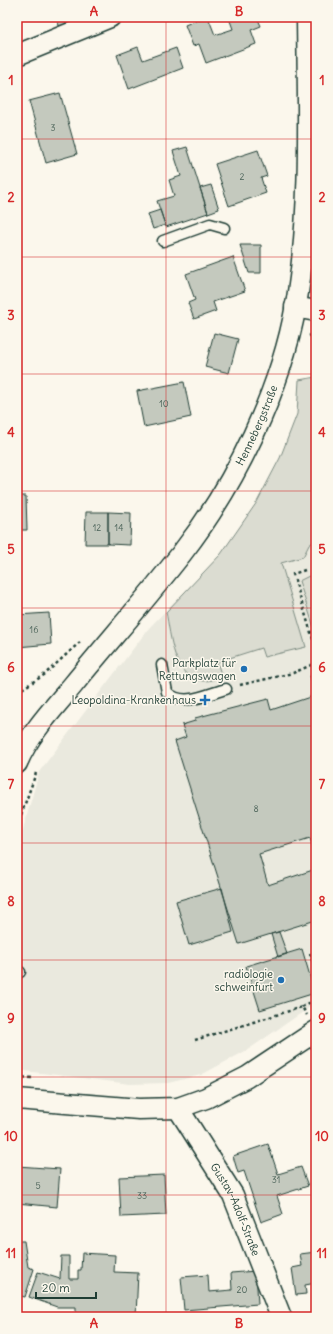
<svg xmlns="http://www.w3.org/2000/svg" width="333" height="1334" font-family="Delius,sans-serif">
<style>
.built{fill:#eae9de}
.green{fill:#dbdcd1;stroke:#7d8c82}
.building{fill:#c4c9be;stroke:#1f3d34}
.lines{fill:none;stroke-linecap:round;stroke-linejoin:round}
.lane-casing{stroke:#1f3d34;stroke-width:13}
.street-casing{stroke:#1f3d34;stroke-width:23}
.path{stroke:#1f3d34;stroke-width:2.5;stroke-dasharray:3 3;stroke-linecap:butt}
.lane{stroke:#fbf7ec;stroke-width:10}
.street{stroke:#fbf7ec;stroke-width:20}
.grid{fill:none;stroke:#d62828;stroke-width:1;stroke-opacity:0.55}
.poi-dot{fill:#1f6fb2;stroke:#fbf7ec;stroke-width:1.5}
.labels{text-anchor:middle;stroke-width:3;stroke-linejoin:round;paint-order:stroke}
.number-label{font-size:9px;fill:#486056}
.street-label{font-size:11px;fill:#1f3d34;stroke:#fbf7ec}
.poi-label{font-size:11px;fill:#1f3d34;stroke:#fbf7ec;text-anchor:end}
.neatline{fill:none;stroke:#d62828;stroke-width:1.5}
.grid-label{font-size:13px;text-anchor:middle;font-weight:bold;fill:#d62828}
</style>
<rect width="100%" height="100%" fill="#fbf7ec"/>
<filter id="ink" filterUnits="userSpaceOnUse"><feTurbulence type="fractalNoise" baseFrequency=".025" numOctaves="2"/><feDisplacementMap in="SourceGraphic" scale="8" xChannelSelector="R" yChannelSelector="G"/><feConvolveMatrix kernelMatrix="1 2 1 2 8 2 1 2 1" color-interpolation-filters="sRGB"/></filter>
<g filter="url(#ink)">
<path class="built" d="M316,377v626l-67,46 -48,26 -33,8 -38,1 -113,-14v-219l22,-79 110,-144 72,-74 36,-52 23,-44 17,-44 2,-34z"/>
<path class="green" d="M316,377v163l-7,5 -6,12 -22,6 25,84 -42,10 -3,-9 -44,14 5,15c-6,2 -12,4 -18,4 -31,0 -33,-46 -38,-69l55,-58 36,-52 23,-44 17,-44 2,-34z
M309,576l7,5v53l-17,-53z"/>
<path class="building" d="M56,17h21l2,6 -18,8z
M205,17h3l7,18 18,-6 -4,-11 28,-1 4,9 -10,4 5,14 -50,19 -7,-19 -6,2 -8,-21z
M138,47l5,13 33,-12 7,20 -54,21 -12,-34z
M60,93l17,61 -31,9 -17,-62z
M187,147l21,66 -42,14 -9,-26 17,-5 -5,-16 12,-4 -8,-25z
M258,150l9,26 -6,2 5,15 -37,13 -14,-42z
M17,155l4,15 -4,1z
M211,185l8,24 -11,4 -8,-25z
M160,210l5,15 -12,4 -5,-15z
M240,245h21v28h-12z
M233,257l12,34 -32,11 3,9 -22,8 -6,-16 7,-3 -9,-26z
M214,333l24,6 -9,34 -24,-6z
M184,382l7,35 -47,10 -7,-36z
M17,496h9l1,34h-10z
M86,512h22v32h-23z
M108,512l23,1 -1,32 -22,-1z
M49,613l2,31 -34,3v-32z
M316,673v22l-6,-19z
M316,695v162l-6,-19 -51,16 9,31 48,-16v51l-77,24 -64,-203 11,-4 -4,-12 13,-4v-3l73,-19 3,11z
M222,888l11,44 -44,13 -13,-44z
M279,932l8,22 -9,3 -7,-23z
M302,949l13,44 -55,17 -14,-44z
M268,1144l10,30 23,-7 7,19 -31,10 6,18 -22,8 -17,-51 -6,2 -5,-17z
M17,1166l43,3 -3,38 -40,-4z
M164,1175l2,40 -45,2 -2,-40z
M17,1241h7l4,26 6,2 -9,28 -8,-2z
M316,1252v31l-11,2 1,9 -10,1 -4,-27 10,-2 -2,-12z
M82,1253l33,2 -1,17 24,1 -2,43 -60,-2v-7h-19l-28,-10 9,-25 22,7 1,-23h8v23h9v-9h3z
M256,1271l2,33 -74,6 -3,-33 27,-2 1,17 23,-2 -1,-17z"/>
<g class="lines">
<g class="lane-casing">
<path id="lane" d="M163,241l47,-17 14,4
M162,665l5,27c16,16 40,2 59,-3
M17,972h3"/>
</g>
<g class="street-casing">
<g id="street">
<path d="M17,55l93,-38"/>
<path d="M295,307l21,4"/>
<path id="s1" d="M17,763c12,-29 36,-54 56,-78 36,-44 74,-87 109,-132 53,-68 99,-163 114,-248 16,-96 12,-192 11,-288"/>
<path d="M17,1099l122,10 39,-1 28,-10 41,-21 69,-46"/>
<path id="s2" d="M178,1108l55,87 48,122"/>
</g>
</g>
<path class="path" d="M309,336l7,-3
M305,570l-12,4 23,75
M240,685l53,-12 23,-10
M17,692l27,-17 36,-33
M17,826l19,-53
M310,953l6,20
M302,1007l14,-8
M195,1040l107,-33 5,8
M17,1077l15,1"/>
<use href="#lane" class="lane"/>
<use href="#street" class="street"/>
</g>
</g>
<path class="grid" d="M166,17v1300M17,139h299M17,257h299M17,374h299M17,491h299M17,608h299M17,726h299M17,843h299M17,960h299M17,1077h299M17,1195h299"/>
<g class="poi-dot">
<circle cx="244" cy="669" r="4"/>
<path d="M203 694h4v4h4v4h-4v4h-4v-4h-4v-4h4z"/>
<circle cx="281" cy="980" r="4"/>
</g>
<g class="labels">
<g class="number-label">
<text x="53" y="131">3</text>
<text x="242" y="180">2</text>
<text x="164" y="407">10</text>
<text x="97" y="531">12</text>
<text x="119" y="531">14</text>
<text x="34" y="633">16</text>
<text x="256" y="812">8</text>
<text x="276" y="1183">31</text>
<text x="38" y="1189">5</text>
<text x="142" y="1199">33</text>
<text x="242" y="1293">20</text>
</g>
<g class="street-label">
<text dy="4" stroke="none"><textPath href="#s1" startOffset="416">Hennebergstraße</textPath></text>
<text dy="4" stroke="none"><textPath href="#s2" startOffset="117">Gustav-Adolf-Straße</textPath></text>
</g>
<g class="poi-label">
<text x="236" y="667">Parkplatz für<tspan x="236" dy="13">Rettungswagen</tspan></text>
<text x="196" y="704">Leopoldina-Krankenhaus</text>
<text x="273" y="978">radiologie<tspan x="273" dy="13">schweinfurt</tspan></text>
</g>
</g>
<rect width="333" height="1334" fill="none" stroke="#fbf7ec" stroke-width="44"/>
<path d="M36 1292v6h60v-6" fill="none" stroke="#1f3d34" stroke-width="2"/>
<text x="42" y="1292" font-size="12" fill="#1f3d34" stroke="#fbf7ec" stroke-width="3" paint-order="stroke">20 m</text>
<rect x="22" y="22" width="289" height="1290" class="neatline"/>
<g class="grid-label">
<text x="94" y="16">A</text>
<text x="239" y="16">B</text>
<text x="11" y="85">1</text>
<text x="322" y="85">1</text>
<text x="11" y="202">2</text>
<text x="322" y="202">2</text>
<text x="11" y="320">3</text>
<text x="322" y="320">3</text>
<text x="11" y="437">4</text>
<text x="322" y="437">4</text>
<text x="11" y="554">5</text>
<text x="322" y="554">5</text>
<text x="11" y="672">6</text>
<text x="322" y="672">6</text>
<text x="11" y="789">7</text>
<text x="322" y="789">7</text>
<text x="11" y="906">8</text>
<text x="322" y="906">8</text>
<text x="11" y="1023">9</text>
<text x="322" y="1023">9</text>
<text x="11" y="1141">10</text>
<text x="322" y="1141">10</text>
<text x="11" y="1258">11</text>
<text x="322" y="1258">11</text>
<text x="94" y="1328">A</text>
<text x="239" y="1328">B</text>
</g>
</svg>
